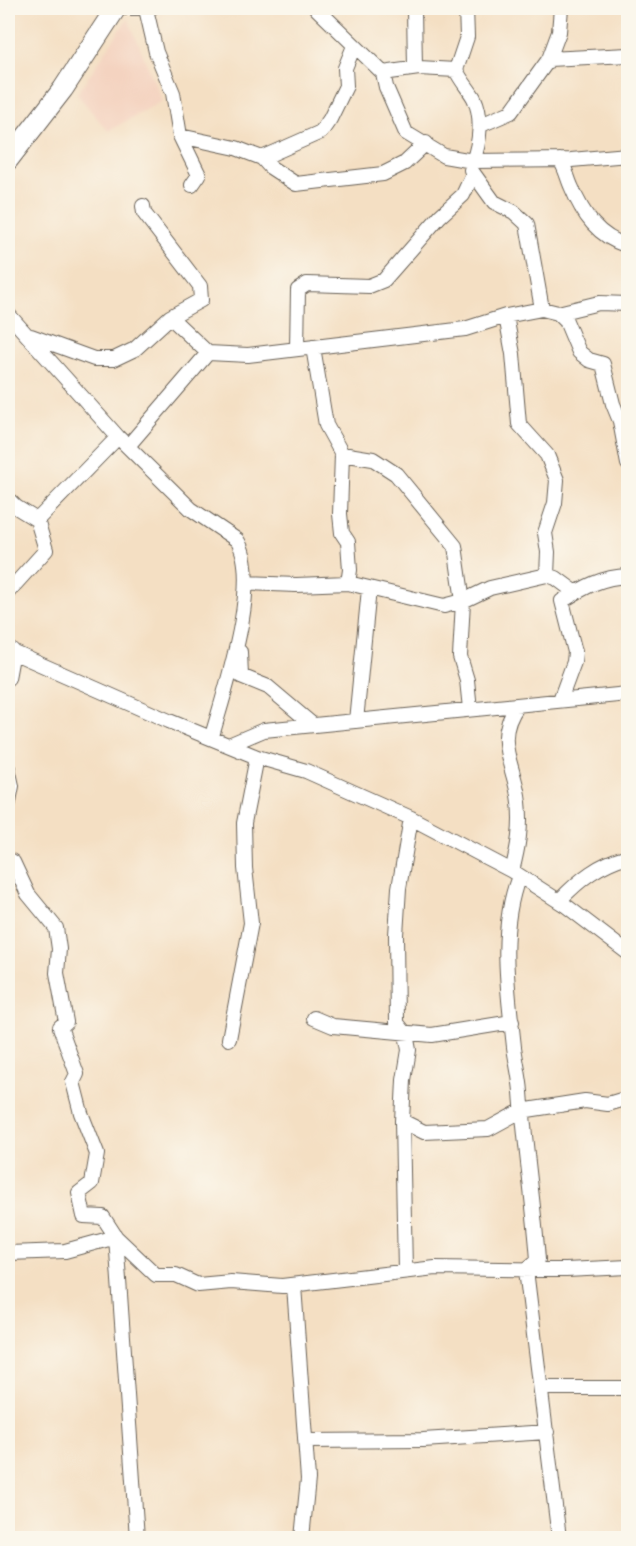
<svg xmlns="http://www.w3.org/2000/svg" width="636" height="1546" font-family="'IM FELL DW Pica',serif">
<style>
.built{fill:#f4d3c0}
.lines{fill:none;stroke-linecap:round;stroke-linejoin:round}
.street-casing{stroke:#686056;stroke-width:16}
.secondary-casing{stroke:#686056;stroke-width:22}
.street{stroke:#fff;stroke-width:14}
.secondary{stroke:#fff;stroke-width:20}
</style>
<rect width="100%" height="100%" fill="#fbf7ec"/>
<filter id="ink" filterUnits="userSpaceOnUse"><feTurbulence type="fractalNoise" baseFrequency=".0167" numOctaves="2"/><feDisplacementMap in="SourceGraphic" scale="12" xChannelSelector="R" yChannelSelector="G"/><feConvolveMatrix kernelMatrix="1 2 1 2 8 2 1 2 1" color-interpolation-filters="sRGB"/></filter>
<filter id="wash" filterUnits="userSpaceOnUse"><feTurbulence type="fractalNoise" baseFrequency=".008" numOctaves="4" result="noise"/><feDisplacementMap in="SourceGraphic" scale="24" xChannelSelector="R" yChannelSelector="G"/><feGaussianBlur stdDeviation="1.35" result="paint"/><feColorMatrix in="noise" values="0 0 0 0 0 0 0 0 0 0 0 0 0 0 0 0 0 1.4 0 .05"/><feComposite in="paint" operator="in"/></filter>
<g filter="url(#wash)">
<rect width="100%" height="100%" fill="#f4dfc3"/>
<path class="built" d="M128,18l34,83 -54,30 -31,-37z"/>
</g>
<g filter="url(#ink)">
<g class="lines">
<g class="street-casing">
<path id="street" d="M125,8h26
M316,8l67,65 3,14 20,46 38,23 29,5 98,-1 57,-5
M414,8l1,60
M466,8l1,29 -11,33c5,11 13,19 18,28 9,19 6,44 -1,63
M146,9l10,43 17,41 7,43 19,39 -7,10
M549,59l10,-27 2,-24
M383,73l36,-5 37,2
M481,125l30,-13 38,-53 79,-4
M180,136l56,12 26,10 8,9 26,17 87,-10 22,-11 21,-20
M262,158l59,-26 9,-13 16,-33 -1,-18 9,-22
M560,160c6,9 7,17 11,26 12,29 27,51 57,60
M471,170l23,32 20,10 13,12 15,85
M558,313l41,-10 29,1
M8,314l110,123 73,72 46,31c26,39 -13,153 -25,196
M506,316l7,38 6,70 28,31 10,25 -2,23 -10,30 3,19 -1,23
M170,317l38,36
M31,336l63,23h20l21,-10 35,-32 31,-17 -1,-14 -56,-73 -1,-7
M313,347l13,78 16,29 -2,60 2,19 6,9 2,28 -2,13
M297,349l1,-59 9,-6 62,2 15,-6 56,-64 23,-21 9,-19
M620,421l8,43
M128,446l80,-93 40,2 217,-26 41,-13 36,-7 16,4 8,8 13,31 10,8 14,4 10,40 7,17 8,3
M342,454l31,5 23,15 59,72 8,55 -3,56 7,23 3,29
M8,499l8,8 21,13
M246,583l50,2 52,-2 96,23 19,-5 27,-13 57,-13 9,3 19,14
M8,592l38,-42 -9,-30 81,-83
M8,650l161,71 88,36 49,14 105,47 101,53 53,34 63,48
M240,652l1,24 27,11 45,38
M8,678l5,-27
M560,700l14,-38 1,-10 -13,-51c23,-14 39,-24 66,-25
M356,721l13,-132
M231,744l33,-14 364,-36
M8,768l4,18 -4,20
M8,859l5,3 15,32 28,34 3,21 -2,24 9,49 -6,5 17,47 -4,8 8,31 16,41 -5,29 -13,10 5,23 19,1 13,20 40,38h20l22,10 33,-3 51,4 153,-18 131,2 62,-3
M512,871c6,-23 10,-44 7,-69 -4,-38 -27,-61 -1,-97
M519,876c-21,55 -11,114 -5,171 2,15 6,30 7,45 4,56 13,112 17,168l-12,10 33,268
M559,901c21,-22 40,-37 69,-45
M314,1018l19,8 99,9 80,-13
M229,1039l22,-116 -6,-55 -1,-45 13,-66
M402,1121l22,11 64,-3 33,-18 64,-10 23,3 20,-6
M116,1237l21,301
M8,1253l57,-2 51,-14
M405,1271l-3,-150 2,-41 5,-30 -3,-16 -9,-11 -1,-88 3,-47 12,-70
M294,1286l14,193 -6,59
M542,1388h86
M306,1441l117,-1 124,-8"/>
</g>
<g class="secondary-casing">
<path id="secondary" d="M8,160l55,-71 53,-81"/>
</g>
<use href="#street" class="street"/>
<use href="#secondary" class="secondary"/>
</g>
</g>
<rect width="636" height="1546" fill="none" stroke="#fbf7ec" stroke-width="30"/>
</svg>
